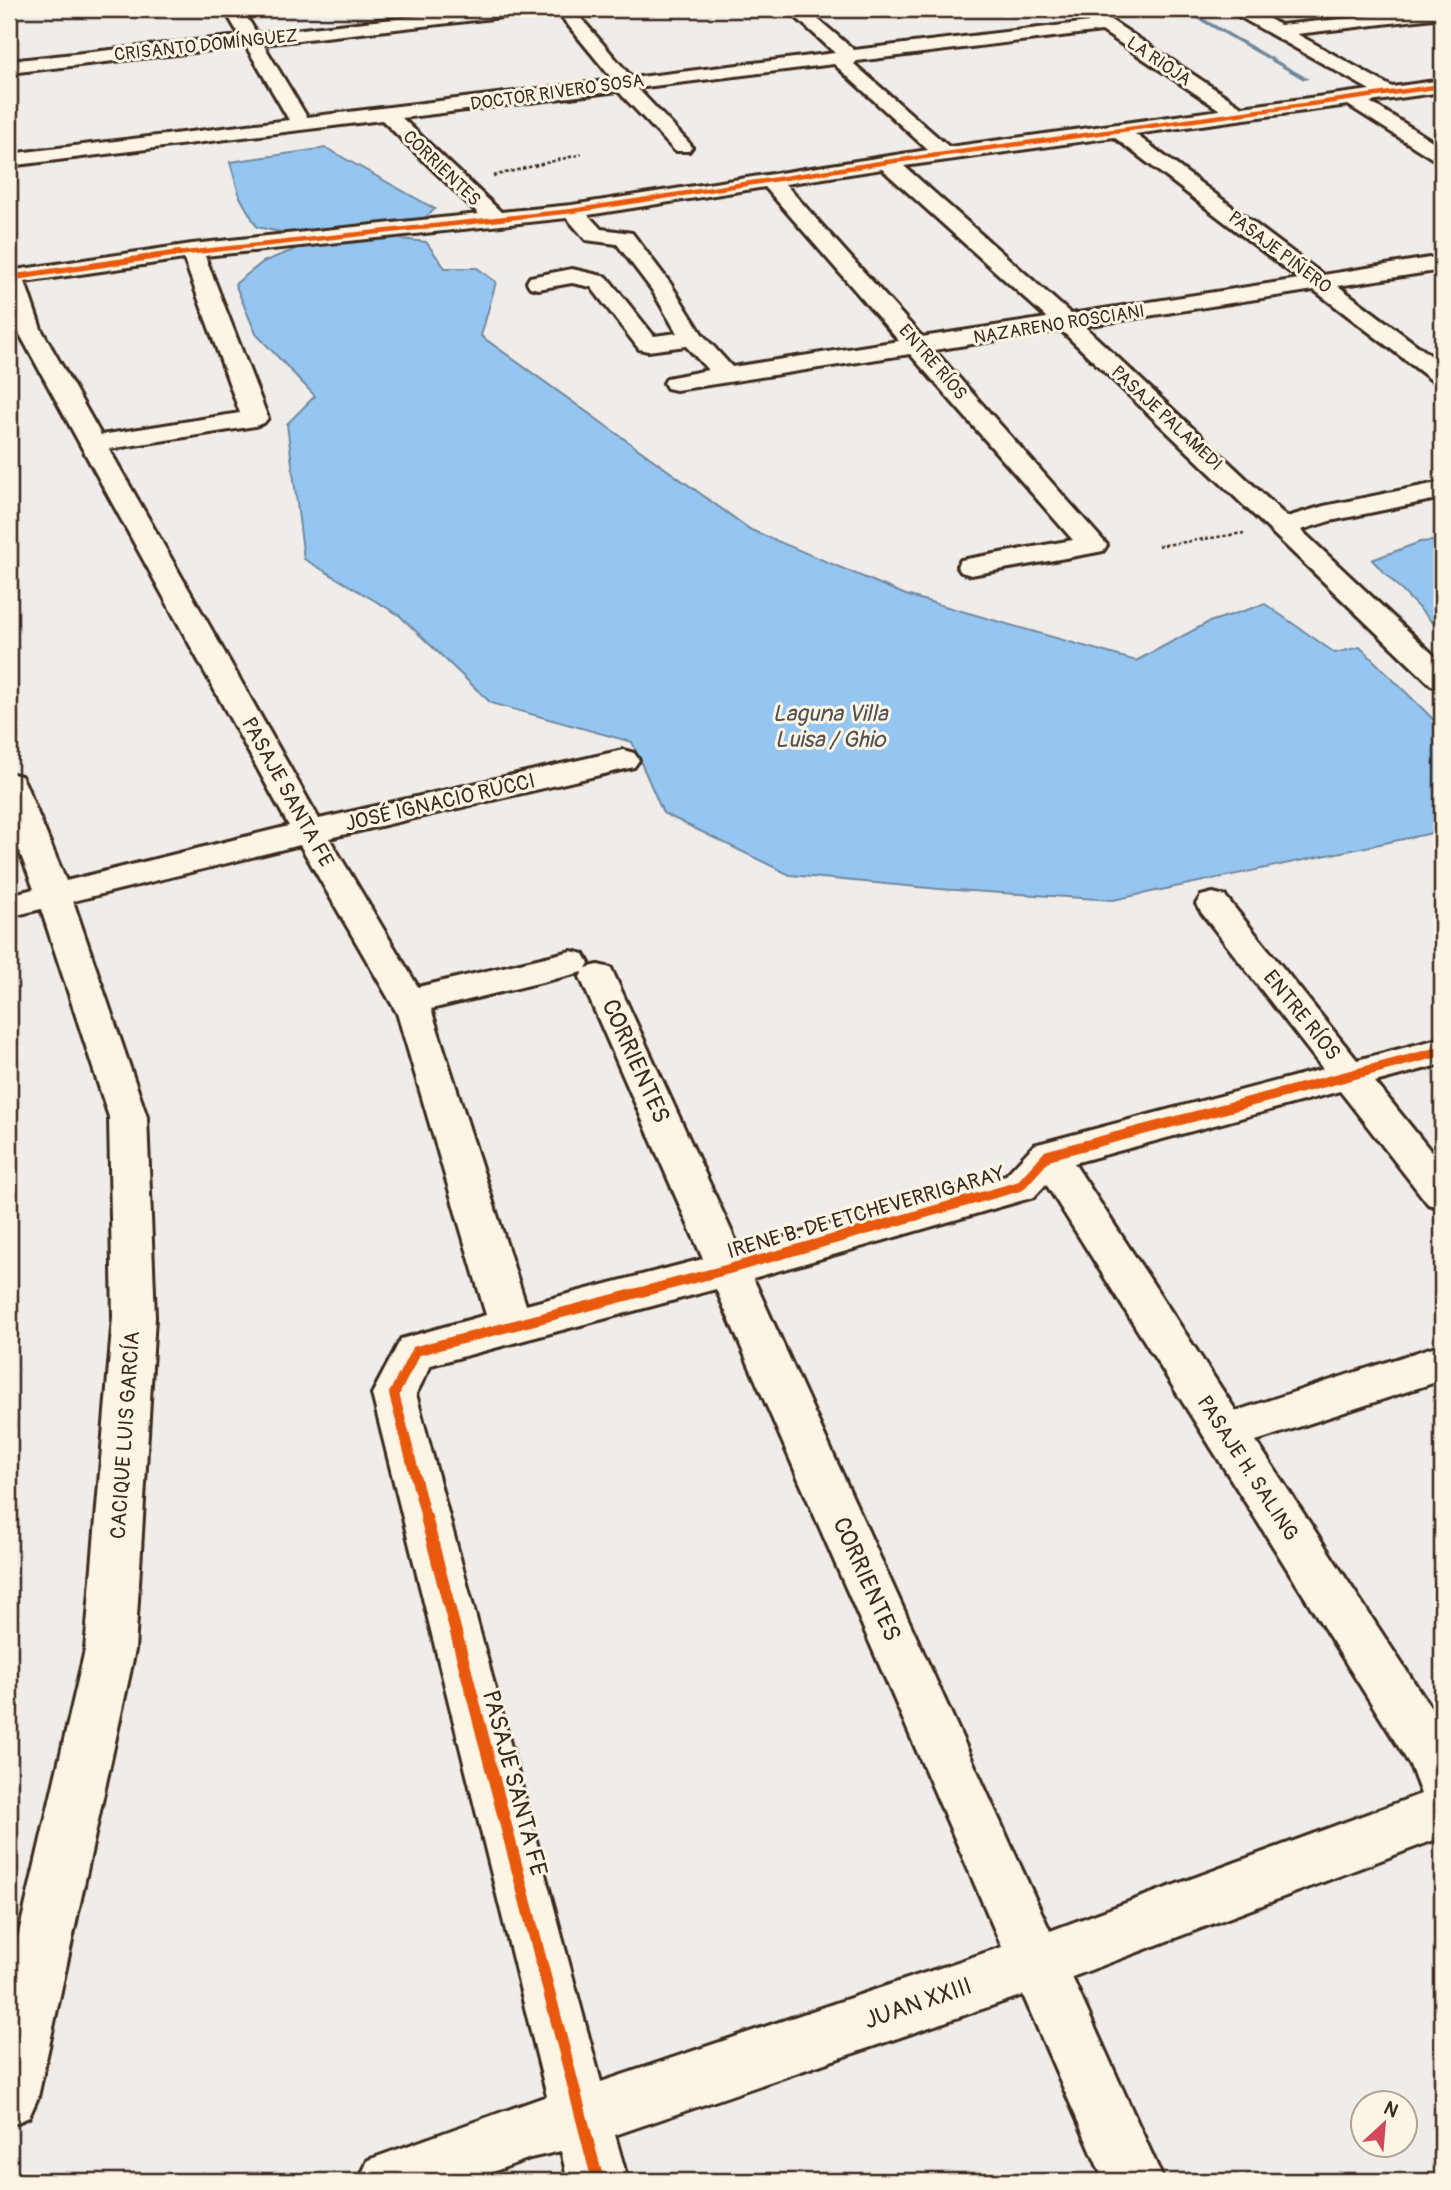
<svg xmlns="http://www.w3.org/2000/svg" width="1451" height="2190" font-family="Pangolin,sans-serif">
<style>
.water{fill:#95c6f1;stroke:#71889d;stroke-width:2}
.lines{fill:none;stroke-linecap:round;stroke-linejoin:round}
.stream{fill:#71889d;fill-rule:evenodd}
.minor-casing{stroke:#3b2a1e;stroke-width:6}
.path{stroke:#3b2a1e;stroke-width:2.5;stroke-dasharray:3.5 2.5;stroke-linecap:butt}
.minor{fill:#fcf5e5;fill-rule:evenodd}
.cycleway-far3-casing{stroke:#fcf5e5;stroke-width:7}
.cycleway-far2-casing{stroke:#fcf5e5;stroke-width:9}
.cycleway-far1-casing{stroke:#fcf5e5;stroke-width:14}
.cycleway-casing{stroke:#fcf5e5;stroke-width:17}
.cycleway-far3{stroke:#e8590c;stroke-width:4.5}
.cycleway-far2{stroke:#e8590c;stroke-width:6}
.cycleway-far1{stroke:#e8590c;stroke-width:10}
.cycleway{stroke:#e8590c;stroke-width:12}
.labels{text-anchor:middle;stroke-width:6;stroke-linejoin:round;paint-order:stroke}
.far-street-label{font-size:18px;fill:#3b2a1e;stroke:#fcf5e5}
.street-label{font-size:21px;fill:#3b2a1e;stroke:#fcf5e5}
.water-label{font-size:23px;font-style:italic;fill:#525153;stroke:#fcf5e5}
.near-street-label{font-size:24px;fill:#3b2a1e;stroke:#fcf5e5}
</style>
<rect width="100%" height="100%" fill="#efece9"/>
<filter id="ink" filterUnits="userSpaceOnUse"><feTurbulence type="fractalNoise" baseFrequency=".0143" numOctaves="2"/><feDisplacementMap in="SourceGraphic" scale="14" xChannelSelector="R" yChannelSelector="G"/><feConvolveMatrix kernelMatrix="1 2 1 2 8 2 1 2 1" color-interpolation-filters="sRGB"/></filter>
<g filter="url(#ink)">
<path class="water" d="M326,148l109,61 -34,30 25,3 19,26h32l19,14 -15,54 270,194 155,65 230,66 73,-39 56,-18 70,49 25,-6 82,81v103l-329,69 -174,-11 -149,-14 -127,-62 -31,-71 -141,-39 -92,-88 -95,-56 -17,-135 28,-28 -59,-62 -21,-50 28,-22 38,-15 -16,-14 -28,-6 -17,-30 -10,-35z
M1442,540v92l-70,-72 48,-18z"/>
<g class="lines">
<path class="stream" d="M1180,9h7l122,70 -5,1z"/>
<g class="minor-casing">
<path id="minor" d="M224,9h18l15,25 226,-25h55l-9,5 -266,30 44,73 306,-37 -58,-71h18l59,69 203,-25 -48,-44h19l48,41 235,-28 -13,-11 18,-2 148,98 128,-17 -137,-77 -3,-4h22l28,16 162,-16v8l-145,17 95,53 50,-7v12l-72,10 72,45v15l-7,-2 -87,-55 -213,29 188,141 119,-19v14l-104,16 104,78v19l-9,-2 -119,-91 -230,36 203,191 37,-11 118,-24v16l-112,23 -29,9 141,133v25l-11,-3 -370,-355 -127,20 173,195 -4,6 -10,2 -122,22 -10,-3 -4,-6 4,-6 112,-20 -163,-186 -234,36 -9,-2 -3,-5 3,-5 41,-8 -22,-24 -38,5 -9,-2 -48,-62 -19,-4 -34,6 -8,-2 -3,-5 3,-5 42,-8 35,8 47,59 23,-3 -25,-43 -35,-46 -31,-4 -19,-22 -362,38 63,162 -4,5 -9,3 -146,23 210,370 304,-69 11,3 5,7 -5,7 -305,71 89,149 153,-36 13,3 5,9 -3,5 12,-3 13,3 129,282 266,-75 28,-30 289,-76 -122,-157 -5,-8 5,-8 12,-3 12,3 132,164 85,-22v26l-67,18 67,83v43l-14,-4 -88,-113 -266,72 162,248 206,-67v36l-186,61 186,284v112l-370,140 92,204h-60l-81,-186 -408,140 13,46h-60l-7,-30 -31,7 -62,23h-109l9,-21 179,-64 -175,-702 29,-55 85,-24 -89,-302 -97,-168 -227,56 74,216 8,200 -20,333 -97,447 -9,20 -20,9v-150l76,-326 28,-333 -4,-200 -68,-208 -32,8v-22l25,-6 -25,-65v-51l12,3 4,7 41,98 223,-55 -272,-497 -8,-26v-32l183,-27 287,-30 -97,-94 -373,46v-12l280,-34 -43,-74 -237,27v-12l231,-25zM1102,31l118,79 -271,37 -95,-83 3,-3zM834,64l94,86 -356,55 -71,7 -99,-94 216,-27 57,60h14l3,-4 -3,-4 -52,-55zM1114,137l185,142 -228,35 -167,-148zM882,169l165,149 -125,19 -137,-153zM765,187l134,154 -167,26 -30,-33 -32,-51 -38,-50 -31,-4 -13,-14zM184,259l56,154 -139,22 -60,-106 -16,-47zM583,972l-3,5 123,282 -177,46 -95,-296zM1046,1184l364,581 11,29 -371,137 -297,-653 281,-81zM716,1289l286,658 -401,135 -185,-688 15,-29z"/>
</g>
<path class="path" d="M493,176l89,-22
M1158,546l86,-13"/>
<use href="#minor" class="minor"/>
<g class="cycleway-far3-casing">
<path id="cycleway-far3" d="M167,255l405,-44 315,-49 555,-76"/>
</g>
<g class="cycleway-far2-casing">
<path id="cycleway-far2" d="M9,278l170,-25"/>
</g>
<g class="cycleway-far1-casing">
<path id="cycleway-far1" d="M426,1518l-32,-124 22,-43 313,-82 291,-83 28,-31 394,-104"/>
</g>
<g class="cycleway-casing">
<path id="cycleway" d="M426,1517l172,664"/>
</g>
<use href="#cycleway-far3" class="cycleway-far3"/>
<use href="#cycleway-far2" class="cycleway-far2"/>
<use href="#cycleway-far1" class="cycleway-far1"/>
<use href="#cycleway" class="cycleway"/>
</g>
</g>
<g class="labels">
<g class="far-street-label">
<text transform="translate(206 45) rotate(-6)" y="6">CRISANTO DOMÍNGUEZ</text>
<text transform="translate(1159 61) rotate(34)" y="6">LA RIOJA</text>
<text transform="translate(557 92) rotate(-8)" y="6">DOCTOR RIVERO SOSA</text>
<text transform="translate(442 168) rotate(44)" y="6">CORRIENTES</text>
<text transform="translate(1280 252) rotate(37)" y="6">PASAJE PIÑERO</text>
<text transform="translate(1059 324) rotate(-9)" y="6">NAZARENO ROSCIANI</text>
<text transform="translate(933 362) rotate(49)" y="6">ENTRE RÍOS</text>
<text transform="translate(1167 418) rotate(43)" y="6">PASAJE PALAMEDI</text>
</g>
<g class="street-label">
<text transform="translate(288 792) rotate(61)" y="7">PASAJE SANTA FE</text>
<text transform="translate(440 802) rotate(-13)" y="7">JOSÉ IGNACIO RUCCI</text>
<text transform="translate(1302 1015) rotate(51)" y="7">ENTRE RÍOS</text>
<text transform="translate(866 1212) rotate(-16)" y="7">IRENE B. DE ETCHEVERRIGARAY</text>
<text transform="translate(125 1435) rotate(-86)" y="7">CACIQUE LUIS GARCÍA</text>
<text transform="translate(1248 1468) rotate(57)" y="7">PASAJE H. SALING</text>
</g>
<g class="water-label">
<text x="830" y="721">Laguna Villa<tspan x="830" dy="26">Luisa / Ghio</tspan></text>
</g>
<g class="near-street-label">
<text transform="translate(636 1061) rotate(66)" y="8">CORRIENTES</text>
<text transform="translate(867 1579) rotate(66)" y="8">CORRIENTES</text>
<text transform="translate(515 1783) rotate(75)" y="8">PASAJE SANTA FE</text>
<text transform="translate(918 2003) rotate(-19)" y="8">JUAN XXIII</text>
</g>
</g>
<rect width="1451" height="2190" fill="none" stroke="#fcf5e5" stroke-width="35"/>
<rect x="18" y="18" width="1416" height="2155" fill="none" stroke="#3b2a1e" stroke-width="2.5" filter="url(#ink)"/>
<g transform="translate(1384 2124) rotate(26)"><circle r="33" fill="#fcf5e5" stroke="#afa495" stroke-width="2"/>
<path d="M0-5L12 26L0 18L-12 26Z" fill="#d1495b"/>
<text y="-10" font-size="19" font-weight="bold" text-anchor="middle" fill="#3b2a1e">N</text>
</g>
</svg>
